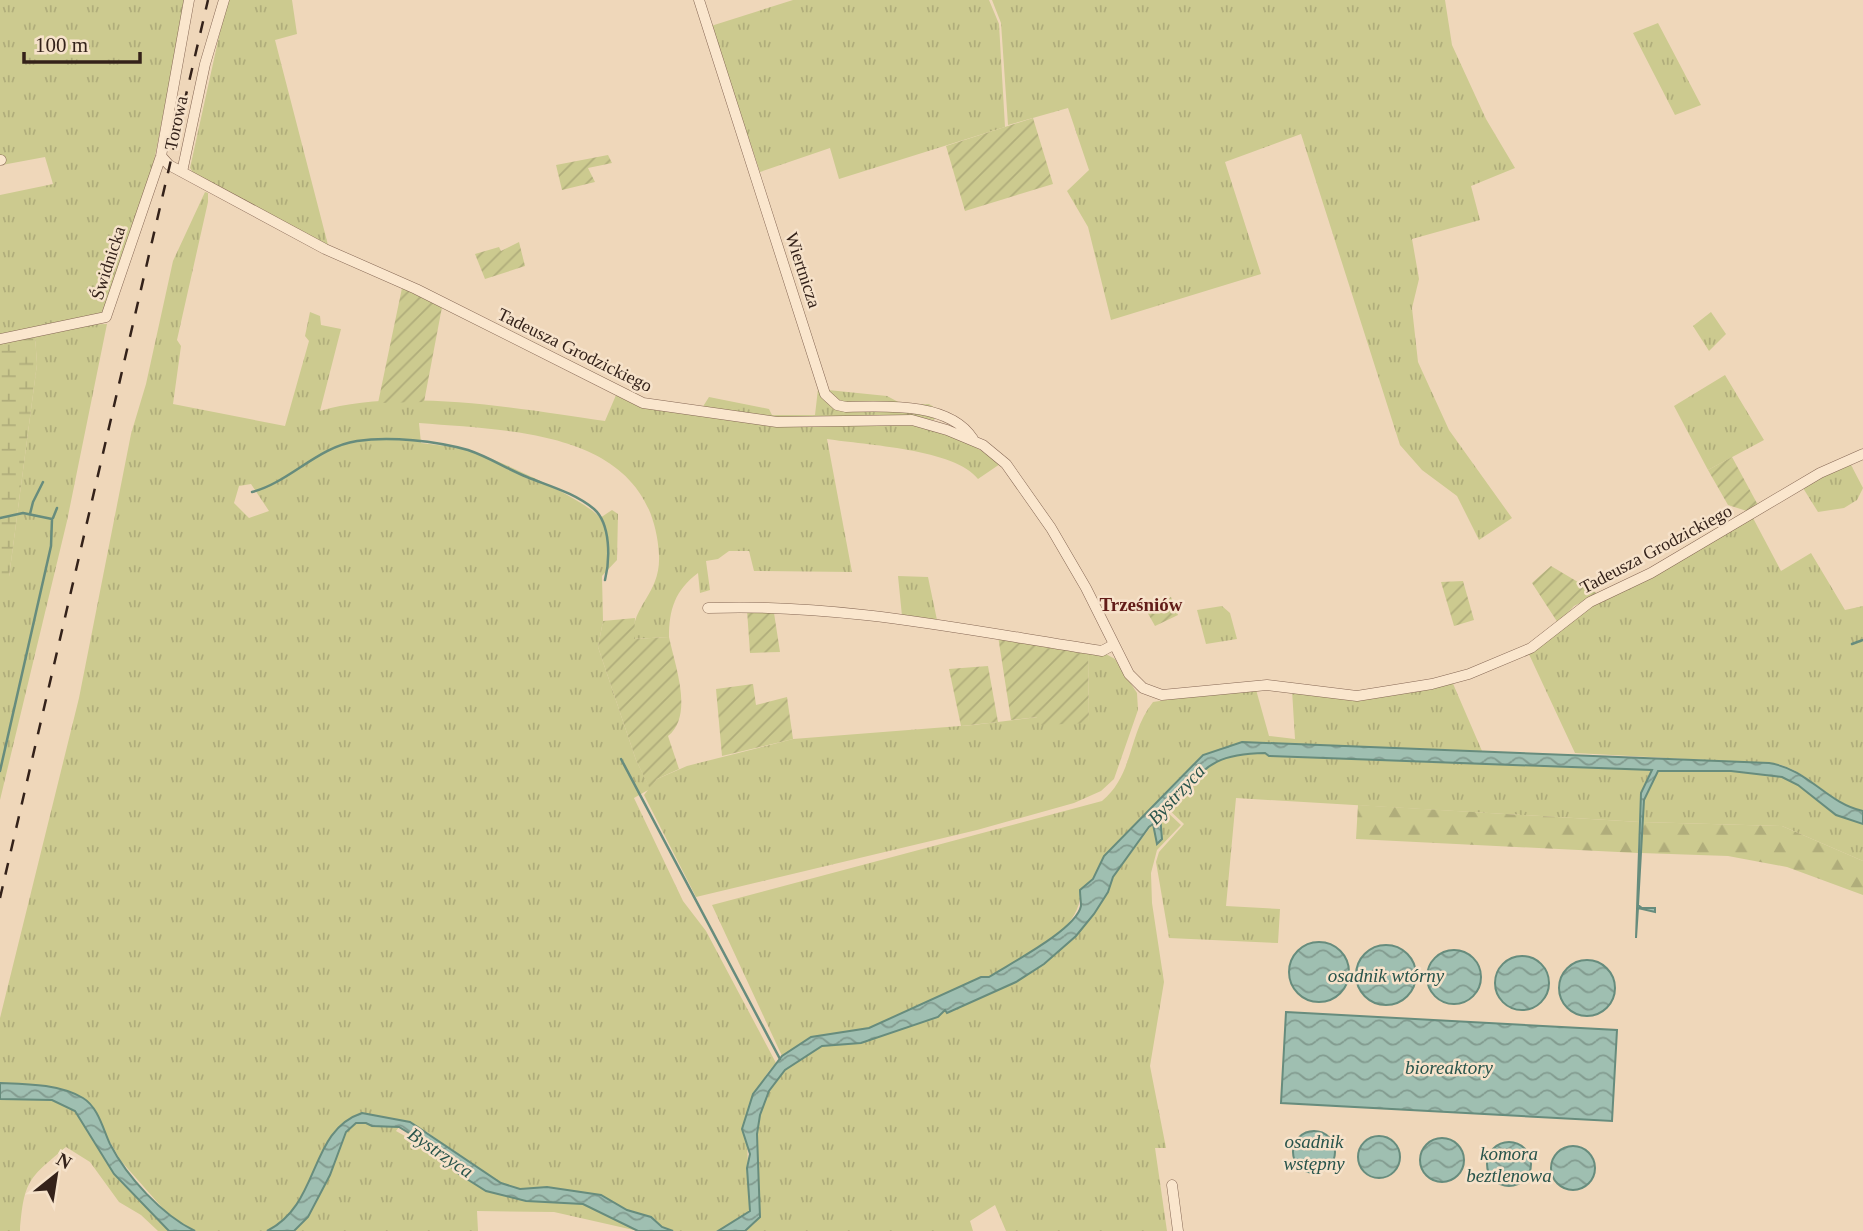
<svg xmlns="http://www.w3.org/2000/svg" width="1863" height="1231" font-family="'Times New Roman',serif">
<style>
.grass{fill:url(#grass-tufts);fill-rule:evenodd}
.forest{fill:url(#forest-firs)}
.wetland{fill:url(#wetland-marsh)}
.garden{fill:url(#garden-furrows)}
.water{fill:url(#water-waves);stroke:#678c7d;stroke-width:2}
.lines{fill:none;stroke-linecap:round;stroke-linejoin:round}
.stream{stroke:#678c7d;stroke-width:2.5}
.minor-casing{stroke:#856754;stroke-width:11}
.minor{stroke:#fae6cd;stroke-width:10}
.rail{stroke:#34221a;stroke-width:2.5;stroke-dasharray:12 12;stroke-linecap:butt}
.labels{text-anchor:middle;stroke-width:5;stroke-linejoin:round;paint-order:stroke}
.street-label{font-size:18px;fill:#34221a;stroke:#f6e2ca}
.neighbourhood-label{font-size:19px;font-weight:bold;fill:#621c18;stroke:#f6e2ca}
.water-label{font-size:19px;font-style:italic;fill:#28544b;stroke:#f6e2ca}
</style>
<defs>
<pattern id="grass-tufts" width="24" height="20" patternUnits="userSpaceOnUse" patternTransform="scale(1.75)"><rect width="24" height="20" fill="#ccca8f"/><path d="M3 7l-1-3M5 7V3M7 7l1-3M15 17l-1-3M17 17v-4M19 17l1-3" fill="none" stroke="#b0ad7b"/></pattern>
<pattern id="forest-firs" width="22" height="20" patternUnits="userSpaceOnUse" patternTransform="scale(1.75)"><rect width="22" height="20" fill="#ccca8f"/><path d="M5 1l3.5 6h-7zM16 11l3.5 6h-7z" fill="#b0ad7b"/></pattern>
<pattern id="wetland-marsh" width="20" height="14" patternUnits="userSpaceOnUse" patternTransform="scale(1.75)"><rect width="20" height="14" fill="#ccca8f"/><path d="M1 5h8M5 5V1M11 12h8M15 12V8" fill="none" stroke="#b0ad7b"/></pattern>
<pattern id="garden-furrows" width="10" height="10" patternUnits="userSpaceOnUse" patternTransform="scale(1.75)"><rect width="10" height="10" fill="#ccca8f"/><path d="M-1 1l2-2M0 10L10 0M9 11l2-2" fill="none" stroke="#b0ad7b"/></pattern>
<pattern id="water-waves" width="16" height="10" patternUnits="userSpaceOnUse" patternTransform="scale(1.75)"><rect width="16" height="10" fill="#9fbfb1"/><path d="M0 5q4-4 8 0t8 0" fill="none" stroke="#829b8f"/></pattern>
</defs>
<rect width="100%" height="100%" fill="#efd7ba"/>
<path class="grass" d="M0,0h186l-32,161 -48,149 -5,5 -101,23v-143l53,-11 -8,-27 -43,8 -2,-8z
M227,0h65l5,34 -22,6 53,205 -134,-71 -4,-6z
M793,0h196l10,24 6,103 -166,52 -9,-31 -70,24 -49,-146z
M992,0h453l7,45 34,74 29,49 -44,18 9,34 -68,19 7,40 -7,29 6,54 31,68 63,88 -33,22 -22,-44 -35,-26 -22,-25 -99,-311 -76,28 36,112 -150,46 -23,-93 -21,-36 22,-21 -21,-62 -60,17 -7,-102z
M1658,23l43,82 -26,10 -42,-82z
M205,192l3,1v9l-31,138 4,6 -8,58 112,22 24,-85 -4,-5 5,-24 10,4 1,9 20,4 -21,82c78,-24 204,-2 285,10l11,-26 86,13 7,-11 60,12 3,6h43l3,-26 69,7 17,9 25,-1 8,5 -3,11 -33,-5c13,14 29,13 46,19 20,7 37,17 53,30l-22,15c-22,-30 -113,-34 -151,-40l25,133 -98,-1 -5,-20h-20l-11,8 -12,2 4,29 -10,3 -2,-20c-23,17 -29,37 -29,64l-36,2c-2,-34 28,-45 26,-84 -7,-126 -147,-124 -240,-132l2,20c14,2 29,3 43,6 24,6 124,51 136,69l12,-8 6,4 -1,46 -15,16 1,45 -5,26 38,113 14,28 7,-9 30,-13 106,-27 180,-14 65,-8 51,6 -1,-72 14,1 13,7 22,34 1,17 -24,69 -13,12 -27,12 -97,27 -281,67 -52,-102 4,-5 -14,8 49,103 23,30 70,132c-41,43 -26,95 -26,148l-32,20h-45l-11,-4 -11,-10 -24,-7 -26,-15 -54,-8 -27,2 -19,-6 -22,-12 -52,-39 -65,-19 -43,46 -22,49 -18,17 -12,6h-72l-17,-8 -12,-11 -45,-51 -35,-61 -27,-12 -59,-5v-65l79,-320 52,-264 15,-50 27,-123zM251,484l18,27 -20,7 -15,-15 5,-17z
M1711,312l15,22 -17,17 -16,-25z
M107,324l-40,197 -67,279v-223h9l28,-213 -2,-28 39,-11z
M1725,375l39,65 -56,30 -34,-64z
M1850,463l13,25 -6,12 -13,8 -26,4 -15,-24z
M1753,518l28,53 30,-18 34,57 18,-4v205c-32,-7 -52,-38 -85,-47l-203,-11 -48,-103 39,-31z
M898,576l30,1 9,43 -35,-4z
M1222,606l8,7 7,26 -31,5 -9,-34z
M1451,679l31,72 -240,-9 -40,13 -98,101 -11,23 -13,11c4,43 -61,67 -91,87h-8l-112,51 -59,9 -28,19 -70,-151 390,-104c32,-26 26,-68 51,-99l102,-16 14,50 26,3 -3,-49 68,4z
M1265,753l4,3 384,14 -12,23 -1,29 -404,-24 -10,108 54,3 -2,34 -109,-5 -13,-76 3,-10 25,-28 -18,-17c40,-36 40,-53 99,-54z
M1658,770l73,1 51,6 16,8 38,30 27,9v37l-81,-35 -140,-4 3,-28z
M1164,809l17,16 -24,25 -6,23 1,30 12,79 -14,84 16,82h-11l12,83h-161l-11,-26 -25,16 3,10h-228l10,-8 4,-10 -2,-79 3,-19 9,-24 16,-22 37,-23 39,-3 77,-26 7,-7 2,2 69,-30 28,-18 32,-28 32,-44 5,-15z
M0,1099l52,1 23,11 39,63 55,57h-11l-17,-16 -22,-13 -29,-40 -24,-15c-37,31 -42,33 -46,84h-20z
M356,1123l43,4 -3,4 27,15 2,-3 34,31 27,17 40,10 57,3 55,27 -84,-19 -77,-1 1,20h-184c34,-25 35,-92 62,-108z"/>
<path class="forest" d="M1358,805l282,17 -2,31 -282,-14z
M1642,822l140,4 81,35v34l-76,-28 -59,-11 -87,-3z"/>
<path class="wetland" d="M35,336l2,28 -28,213h-9v-234z"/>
<path class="garden" d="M1033,118l20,66 -88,27 -19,-65z
M608,155l4,8 -24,5 7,14 -33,8 -6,-25z
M519,242l6,24 -40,13 -10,-25 24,-7 2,4z
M402,288l40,19 -18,95 -46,1z
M1732,457l27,50 -9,5 -22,-7 -20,-35z
M1551,566l47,28 -24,12 -16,17 -26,-40z
M1463,581l11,39 -20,6 -13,-44z
M1171,597l7,18 -23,11 -9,-16z
M747,610l27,3 6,39 -30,1z
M635,618l-1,21 35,-2c6,29 25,78 -1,99l11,33 -22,10 -7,10 -14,-29 -38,-113 5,-26z
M998,636l90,15 1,72 -48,2 -4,-8 -26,3z
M988,666l10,56 -37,4 -12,-57z
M753,684l3,21 31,-8 6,42 -71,17 -6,-67z"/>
<path class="water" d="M1242,742l527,21c40,6 57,40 94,48v13l-27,-9 -38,-30 -16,-8 -51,-6h-73l-14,29 -6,105 4,3h13v4l-17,-4 -2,30 5,-145 11,-23 -383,-14 -4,-3c-61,1 -60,20 -101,56l-4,6 2,24 -5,5 -4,-20 -4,3 -36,50 -5,15 -14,22 -18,22 -32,28 -28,18 -69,31 -2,-3 -7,7 -77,26 -39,3 -37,24 -16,21 -9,24 -3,19 3,83 -15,14h-27l32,-20 -3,-43 3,-14 -8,-25 11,-35 29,-38 29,-19 58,-9 112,-51h8c20,-13 87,-47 92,-71 0,-4 -1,-11 -1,-16l13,-11 11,-23 99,-101z
M1289 972a30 30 0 1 1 60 0a30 30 0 1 1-60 0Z
M1356 975a30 30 0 1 1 60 0a30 30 0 1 1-60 0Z
M1427 977a27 27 0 1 1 54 0a27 27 0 1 1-54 0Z
M1495 983a27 27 0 1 1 54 0a27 27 0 1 1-54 0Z
M1559 988a28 28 0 1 1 56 0a28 28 0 1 1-56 0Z
M1286,1012l331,18 -5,91 -331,-18z
M0,1083c27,1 59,1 83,15 15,9 20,31 27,46 17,33 52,71 85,87h-26l-55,-57 -39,-63 -23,-11 -52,-1z
M362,1113l48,9 91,61 19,6 27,-2 54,8 26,15 24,7 11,10 11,4h-35l-55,-27 -57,-3 -40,-10 -27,-17 -34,-31 -26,-16 -27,-1 -6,-3h-10l-10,9 -16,43 -22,42 -14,14h-27c54,-27 41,-100 95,-118z
M1293 1152a21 21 0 1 1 42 0a21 21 0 1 1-42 0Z
M1358 1157a21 21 0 1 1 42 0a21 21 0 1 1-42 0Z
M1420 1160a22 22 0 1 1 44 0a22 22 0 1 1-44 0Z
M1487 1164a22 22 0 1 1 44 0a22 22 0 1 1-44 0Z
M1551 1168a22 22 0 1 1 44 0a22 22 0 1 1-44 0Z"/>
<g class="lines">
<path class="stream" d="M252,492c38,-10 65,-45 105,-51 33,-5 79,0 111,9 21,7 39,19 59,27 22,9 48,16 67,32 17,15 16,51 11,71
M30,514l3,-12 10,-20
M0,518l23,-5 29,6 -1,27 -51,225
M53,518l4,-10
M1852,644l11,-4
M621,759l159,300"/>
<g class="minor-casing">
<path id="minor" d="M699,0l126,394 12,11 9,2c39,-1 104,-5 127,32
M161,156l8,9 156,84 91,40 227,114 134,19 135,-2 35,10 36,15 23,19 45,64 35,60 43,86 14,14 19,7 105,-10 90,11 75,-12 37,-10 62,-26 59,-46 61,-29 169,-100 43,-19
M0,160h1
M182,172l23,-108 19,-64
M0,339l106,-22 55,-161 28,-156
M708,608c134,-5 262,23 394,43l11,-6
M1172,1185l6,46"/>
</g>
<use href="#minor" class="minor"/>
<path class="rail" d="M0,898l208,-898"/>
</g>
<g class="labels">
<g class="street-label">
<text transform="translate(176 123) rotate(-78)" y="6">Torowa</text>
<text transform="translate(108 263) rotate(-72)" y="6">Świdnicka</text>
<text transform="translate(803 270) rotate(72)" y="6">Wiertnicza</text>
<text transform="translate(575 350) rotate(26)" y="6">Tadeusza Grodzickiego</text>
<text transform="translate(1656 549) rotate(-28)" y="6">Tadeusza Grodzickiego</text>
</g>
<g class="neighbourhood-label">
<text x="1141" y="611">Trześniów</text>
</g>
<g class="water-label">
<text transform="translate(1176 794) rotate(-47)" y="7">Bystrzyca</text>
<text x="1386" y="982">osadnik wtórny</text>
<text x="1449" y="1074">bioreaktory</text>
<text x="1314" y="1148">osadnik<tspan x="1314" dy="22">wstępny</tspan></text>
<text transform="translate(441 1152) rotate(34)" y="7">Bystrzyca</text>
<text x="1509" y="1160">komora<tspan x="1509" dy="22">beztlenowa</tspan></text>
</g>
</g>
<g transform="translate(56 1175) rotate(30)" stroke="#f6e2ca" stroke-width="5" paint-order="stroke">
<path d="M0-5L12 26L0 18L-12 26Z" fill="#34221a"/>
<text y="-10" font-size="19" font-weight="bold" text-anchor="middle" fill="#34221a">N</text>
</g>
<path d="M24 52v10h116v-10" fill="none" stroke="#34221a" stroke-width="3.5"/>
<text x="35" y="52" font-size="21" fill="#34221a" stroke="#f6e2ca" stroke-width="5" paint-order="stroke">100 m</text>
</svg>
